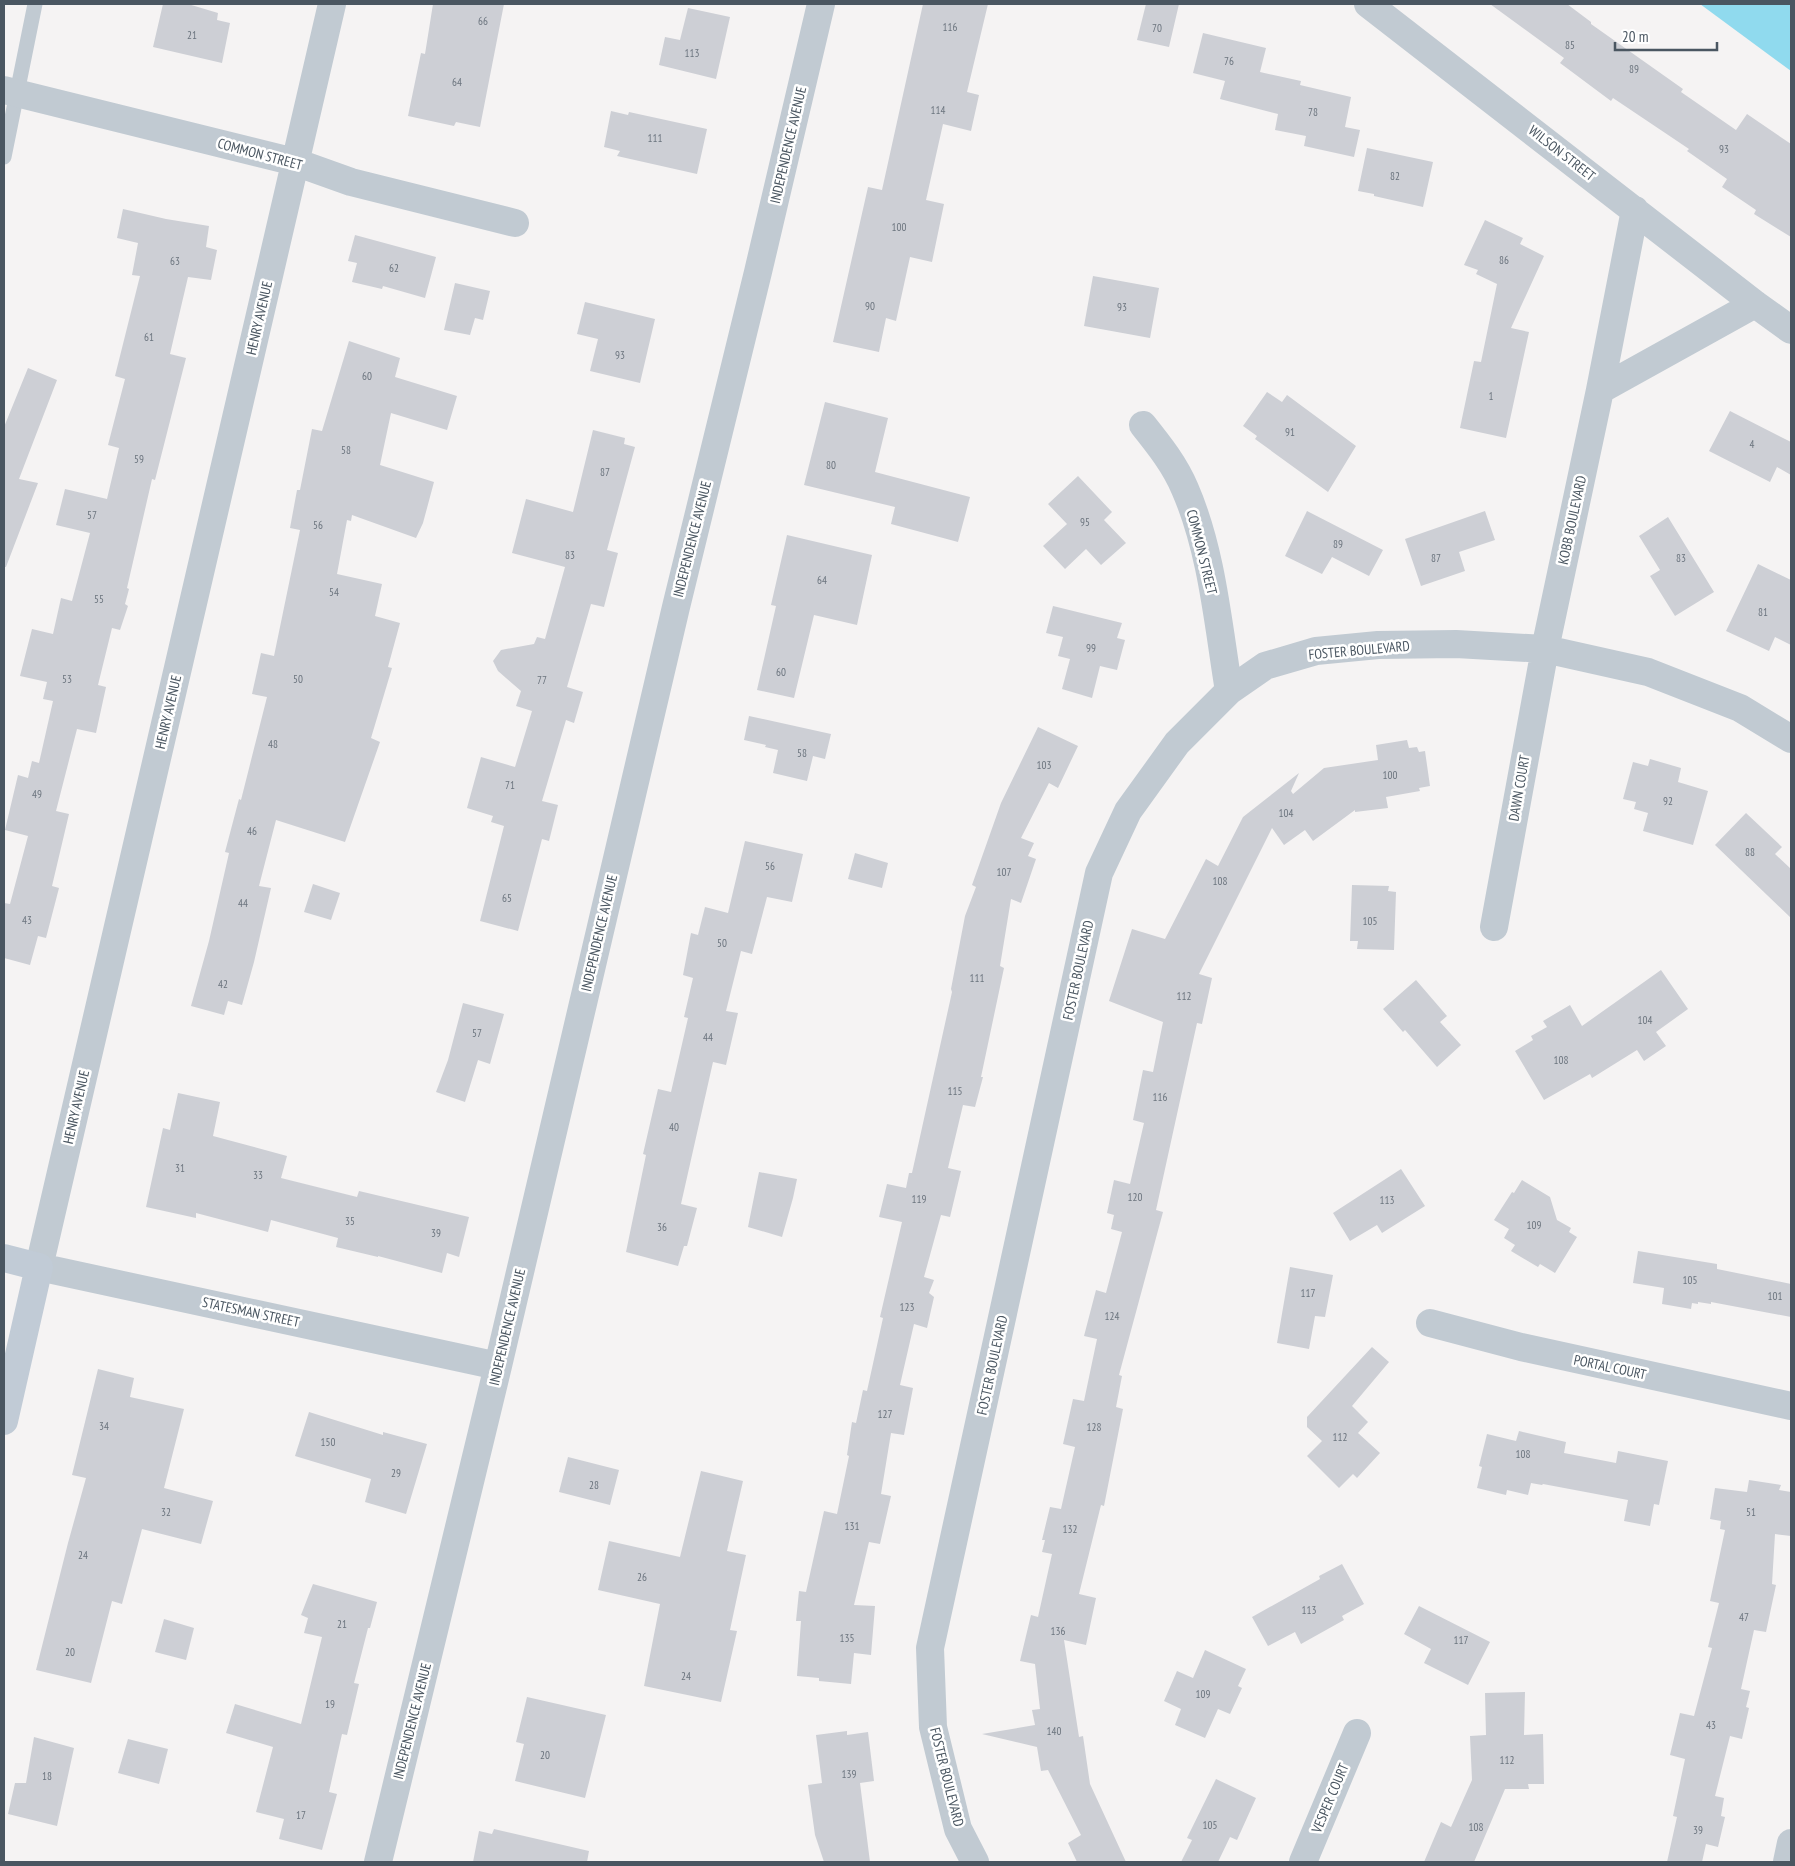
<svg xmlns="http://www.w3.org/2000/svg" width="1795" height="1866" font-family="'PT Sans Narrow',sans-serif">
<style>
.water{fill:#90daee}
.building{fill:#cdcfd5}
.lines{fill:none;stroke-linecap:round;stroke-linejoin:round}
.lane{stroke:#c1cad2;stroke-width:15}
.street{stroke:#c1cad2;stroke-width:28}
.secondary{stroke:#c1cbd6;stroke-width:28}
.labels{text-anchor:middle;stroke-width:5;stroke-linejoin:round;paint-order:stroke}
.number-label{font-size:11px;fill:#6b747e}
.street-label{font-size:14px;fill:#4a5661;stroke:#fff}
</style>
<rect width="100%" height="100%" fill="#f5f3f3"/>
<path class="water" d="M1700,4h91v67z"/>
<path class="building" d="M163,4h25l30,9 -1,7 13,3 -8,40 -69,-16z
M433,4h71l-24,123 -24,-5 -2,4 -46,-10 13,-63 4,1z
M923,4h65l-21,88 12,3 -8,36 -28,-7 -17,76 18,4 -12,58 -22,-5 -14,64 -10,-3 -7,34 -46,-10 35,-155 14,3z
M1146,4h33l-10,43 -32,-7z
M1490,4h77l24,18v2l92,65 -2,3 55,38 11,-16 44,30v93l-37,-23 2,-4 -34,-23 5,-8 -40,-28 2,-2 -76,-51 -2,3 -51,-38 4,-5z
M688,8l42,9 -14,62 -57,-14 6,-28 15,3z
M1203,33l63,15 -6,24 41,9 -1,4 51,12 -6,30 15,3 -6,27 -50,-11 2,-10 -31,-6 3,-16 -58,-15 5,-18 -32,-8z
M611,111l17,4 1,-3 78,17 -10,45 -80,-18 3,-5 -16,-4z
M1367,148l66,14 -10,45 -49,-11v-2l-16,-3z
M123,209l43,10 43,7 -3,21 11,3 -6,30 -23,-3 -18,77 16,4 -31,122 -3,-1 -25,109 2,1 -4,15 3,2 -8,24 -8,-2 -14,57 8,2 -10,46 -19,-4 -21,82 13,3 -17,72 7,2 -13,50 -8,-2 -8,29 -26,-7v-55l6,1 18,-68 -23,-6 13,-55 10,3 4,-17 7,2 14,-62 -10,-2 4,-17 -27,-6 12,-47 21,5 8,-36 11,3 18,-68 -34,-8 9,-36 42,10 12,-51 -11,-3 17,-66 -10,-3 25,-100 -8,-1 6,-32 -21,-5z
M1485,220l38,18 -3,6 24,12 -33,72 18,4 -23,106 -46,-10 14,-67 7,1 16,-78 -21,-10 2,-4 -14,-5z
M355,235l81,22 -11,41 -42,-12 -1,3 -30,-7 5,-19 -9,-2z
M1093,276l66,12 -9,50 -66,-12z
M455,283l35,8 -7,29 -8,-2 -5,17 -26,-5z
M585,302l70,17 -15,64 -50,-12 8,-32 -21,-5z
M349,341l51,17 -5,19 62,19 -10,34 -56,-17 -11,52 54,17 -11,41 -7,15 -64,-23 -1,6 -4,-1 -10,54 45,10 -7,32 25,7 -12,44 4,1 -21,70 9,4 -35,100 -69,-22 -17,66 12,2 -17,74 -12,43 -14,-4 -4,14 -33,-9 18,-65 20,-88 -4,-1 14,-53 2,1 26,-103 -15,-3 9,-41 13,3 26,-126 -10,-2 7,-38h3l12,-61 10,2z
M28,368l29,12 -38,99 19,4 -32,84h-2v-140z
M1267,392l15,10 5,-7 69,51 -28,46 -73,-53 2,-3 -14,-10z
M825,402l63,16 -13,54 95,25 -12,45 -67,-18 4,-17 -91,-22z
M1730,411l61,31v33l-14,-8 -7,15 -61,-31z
M593,430l32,8 -1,6 11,3 -28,103 11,3 -14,54 -13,-3 -24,83 16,5 -9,31 -8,-3 -24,81 16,4 -9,36 -7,-2 -24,92 -38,-10 24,-95 -13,-4 2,-6 -26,-8 14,-51 34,10 17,-56 -16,-5 5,-15 -23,-20 -5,-10 8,-11 33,-6 3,-7 8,2 20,-72 -53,-14 14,-54 47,13z
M1078,476l34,36 -8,8 22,23 -25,22 -15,-16 -21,20 -22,-23 24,-22 -19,-20z
M1307,511l76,39 -14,26 -37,-19 -10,17 -37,-18z
M1485,511l10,29 -36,12 6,19 -44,15 -16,-47z
M1668,517l46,75 -39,24 -25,-40 10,-6 -21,-34z
M787,535l85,20 -15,70 -43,-10 -20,83 -37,-8 19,-84 -5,-1z
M1758,564l33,16v65l-16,-8 -6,14 -43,-20z
M1053,606l69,17 -5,15 8,2 -8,30 -17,-4 -8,32 -30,-9 8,-30 -12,-3 5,-19 -17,-4z
M749,716l82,18 -6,25 -12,-3 -6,25 -34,-8 5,-23 -13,-3 1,-2 -22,-5z
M1038,727l40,19 -20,42 -9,-5 -28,55 13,5 -6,13 8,3 -15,44 -10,-4 -11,67 4,2 -23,109h2l-8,30 -12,-2 -15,63 13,3 -11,46 -9,-2 -17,62 10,3 -5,13 5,4 -7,31 -13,-4 -14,61 13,3 -9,47 -13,-2 -10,61 10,2 -11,48 -11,-2 -15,63 21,1 -4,49 -17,-2 -3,31 -32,-3v-3l-22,-2 4,-55h-5l3,-30 7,1 18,-81 13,3 12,-58 -2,-1 5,-33 4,1 7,-33 4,1 16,-73 -3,-1 22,-95 -23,-5 8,-33 19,4 3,-15h3l40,-181 -1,-3 14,-73 11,-29 -4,-2 29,-82z
M1407,740l2,8 8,-1 2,5 6,-1 5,35 -11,2 1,3 -34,6 2,11 -33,4v-2l-42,31 -8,-11 -21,15 -12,-17 -73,146 13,4 -10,46 -5,-1 -41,187 7,2 -44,163 3,1 -6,31 7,2 -19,97 -3,-1 -22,89 17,4 -10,47 -22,-5 15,97 4,-1 7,48 36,78h-49l-9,-19 13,-8 -33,-65 -7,1 -4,-24 -55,-13 53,-9 -3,-15 8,-1 -5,-45 -15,-3 11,-46 7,2 14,-63 -10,-2 3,-12h-3l8,-33 11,2 14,-62 -12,-3 10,-45 11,2 13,-62 -13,-3 12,-46 10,3 16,-61 -11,-3 3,-14 -7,-2 7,-33 16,4 14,-61 -11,-3 10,-50 10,2 10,-50 -54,-21 23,-72 33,10 41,-80 12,7 25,-49 56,-44 -8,18 2,3 31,-26 54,-8 -2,-15z
M1650,759l31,9 -3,14 30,9 -15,54 -50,-14 5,-18 -14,-4 2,-7 -13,-3 10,-37 15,4z
M1746,813l36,34 -7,7 16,15v49l-76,-73z
M745,841l58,13 -11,48 -25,-5 -15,57 -11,-3 -15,60 12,2 -12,52 -13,-3 -32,142 16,4 -10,38h-3l-6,20 -52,-14 20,-97 -3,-1 15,-65 13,3 17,-74 -4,-1 9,-39 -10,-3 8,-42 7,2 7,-28 23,6z
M855,853l33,10 -6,25 -34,-9z
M313,884l27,9 -9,27 -27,-8z
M1352,885l37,1 -1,5 8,1 -2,58 -37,-1 1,-8h-8z
M1661,970l27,39 -32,23 10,14 -22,15 -7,-11 -45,28 -2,-4 -46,26 -29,-49 18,-11 -2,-4 16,-9 -4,-6 27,-16 12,21z
M1416,980l31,36 -7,6 21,23 -24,22 -32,-37 -2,2 -20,-23z
M463,1003l41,11 -14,50 -12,-4 -13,42 -29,-10 12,-32z
M178,1093l42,9 -7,34 74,20 -6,22 76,19 2,-6 110,26 -10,40 -12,-4 -5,20 -64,-17v1l-42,-10 2,-9 -67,-18 -3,12 -72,-19v5l-50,-11 17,-79 7,2z
M1401,1169l24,37 -43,27 -5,-8 -27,16 -17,-28z
M759,1172l38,7 -4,19 -11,39 -34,-10z
M1522,1180l28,17 7,23 14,8 -2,4 8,5 -22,36 -15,-9 -2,3 -27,-16 4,-6 -11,-7 5,-9 -15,-9 18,-28 2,1z
M1638,1251l79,13v5l74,15v33l-80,-15v2l-13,-2v2l-6,-1 -1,6 -29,-5 2,-16 -31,-5z
M1290,1267l43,8 -8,42 -10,-1 -6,33 -32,-6z
M1372,1347l17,15 -37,44 16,16 -10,11 22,20 -23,25 -4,-4 -14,14 -32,-32 15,-15 -15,-14v-10z
M98,1369l36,9 -4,19 54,12 -20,79 49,13 -12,43 -59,-15 -20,75 -10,-3 -21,82 -55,-13 32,-127 18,-65 -14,-3z
M309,1412l74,23v-3l44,12 -21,70 -41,-12 6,-23 -76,-23z
M1519,1431l47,11 -2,11 52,10 2,-12 50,10 -9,44 -5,-1 -4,22 -26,-5 4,-21 -85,-16 -1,1 -11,-2 -3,12 -21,-5 -1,5 -29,-7 5,-21 -3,-1 8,-32 29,7z
M568,1457l51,13 -9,35 -51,-13z
M701,1471l42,10 -16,70 19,4 -16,75 7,1 -16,71 -77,-16 16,-82 -62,-14 11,-49 71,16z
M1749,1480l32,5 -2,5 12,2v44l-16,-2 -3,50 4,1 -10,47 -12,-2 -13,59 9,2 -4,16 3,1 -7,31 -12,-3 -15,60 9,2 -3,18 4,1 -7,30 -12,-3 -4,18h-35l10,-45 -4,-1 12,-57 -15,-4 10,-42 14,3 18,-68 -4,-1 11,-44 -9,-2 15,-71 -5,-1 1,-8 -11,-2 5,-31 32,4z
M1342,1564l22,40 -22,12 2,4 -43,24 -6,-12 -27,14 -16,-29 68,-38 -1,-3z
M313,1584l64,18 -7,26h-2l-14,55 5,1 -12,51 -5,-1 -13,58 8,2 -15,56 -43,-11 5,-20 -28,-7 17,-65 -47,-14 9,-29 66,20 21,-87 -18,-4 4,-15 -7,-3z
M1419,1606l71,36 -22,43 -44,-22 7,-14 -27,-15z
M164,1619l30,9 -8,32 -31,-8z
M1205,1650l41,19 -8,17 4,2 -12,26 -12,-5 -13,29 -30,-13 6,-16 -17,-8 13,-30 16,7z
M1525,1692l-1,43 19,-1 1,50h-16l1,5h-24l-31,73h-50l17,-40 10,5 21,-47 -2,-44 16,-1 -1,-42z
M527,1697l79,18 -21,83 -70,-17 9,-37 -8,-2z
M847,1731v4l21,-3 6,49 -14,2 10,79h-46l-9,-27 -7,-50 14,-2 -6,-48z
M34,1737l40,11 -17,78 -49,-12 7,-31h11z
M128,1739l40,10 -9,35 -41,-11z
M1216,1779l40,19 -19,42 -7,-3 -12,25h-37l11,-22 -5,-2z
M494,1829l95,22 -2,11h-114l6,-31 13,3z"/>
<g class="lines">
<path class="lane" d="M4,157l31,-153"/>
<path class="street" d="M332,4l-293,1263 459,99
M1368,4l387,300 36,26
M4,90l291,72 56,20 164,41
M1600,390l35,-180
M1143,425c16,20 32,40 42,64 27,62 33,135 44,202
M1494,927l51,-278 55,-259 155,-86
M1430,1323l91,24 270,59
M378,1862l120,-496 178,-759 82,-335 63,-268
M975,1862l-17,-33 -25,-102 -3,-79 169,-775 29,-62 49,-68 52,-52 36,-25 51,-15 62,-6 78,-1 89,5 103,23 92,36 51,31
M1303,1862l54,-129
M1787,1862l4,-19"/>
<path class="secondary" d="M4,1258l35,9 -35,154"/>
</g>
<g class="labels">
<g class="number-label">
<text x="483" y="25">66</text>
<text x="950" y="31">116</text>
<text x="1157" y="32">70</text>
<text x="192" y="39">21</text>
<text x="1570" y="49">85</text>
<text x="692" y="57">113</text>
<text x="1229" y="65">76</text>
<text x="1634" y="73">89</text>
<text x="457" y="86">64</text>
<text x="938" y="114">114</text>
<text x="1313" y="116">78</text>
<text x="655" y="142">111</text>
<text x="1724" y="153">93</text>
<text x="1395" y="180">82</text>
<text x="899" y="231">100</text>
<text x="1504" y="264">86</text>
<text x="175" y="265">63</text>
<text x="394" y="272">62</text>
<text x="870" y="310">90</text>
<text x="1122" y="311">93</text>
<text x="149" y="341">61</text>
<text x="620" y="359">93</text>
<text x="367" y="380">60</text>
<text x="1491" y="400">1</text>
<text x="1290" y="436">91</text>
<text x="1752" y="448">4</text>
<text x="346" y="454">58</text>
<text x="139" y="463">59</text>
<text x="831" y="469">80</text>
<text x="605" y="476">87</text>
<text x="92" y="519">57</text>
<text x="1085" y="526">95</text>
<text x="318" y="529">56</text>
<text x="1338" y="548">89</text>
<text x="570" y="559">83</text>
<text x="1436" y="562">87</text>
<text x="1681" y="562">83</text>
<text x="822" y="584">64</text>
<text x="334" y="596">54</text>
<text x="99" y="603">55</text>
<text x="1763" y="616">81</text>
<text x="1091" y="652">99</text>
<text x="781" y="676">60</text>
<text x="67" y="683">53</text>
<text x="298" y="683">50</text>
<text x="542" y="684">77</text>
<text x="273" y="748">48</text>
<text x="802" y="757">58</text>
<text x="1044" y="769">103</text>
<text x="1390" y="779">100</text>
<text x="510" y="789">71</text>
<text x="37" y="798">49</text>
<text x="1668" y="805">92</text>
<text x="1286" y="817">104</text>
<text x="252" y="835">46</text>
<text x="1750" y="856">88</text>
<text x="770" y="870">56</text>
<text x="1004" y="876">107</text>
<text x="1220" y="885">108</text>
<text x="507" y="902">65</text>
<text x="243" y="907">44</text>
<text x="27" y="924">43</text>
<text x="1370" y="925">105</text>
<text x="722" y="947">50</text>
<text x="977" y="982">111</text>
<text x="223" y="988">42</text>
<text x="1184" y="1000">112</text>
<text x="1645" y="1024">104</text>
<text x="477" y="1037">57</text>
<text x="708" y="1041">44</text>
<text x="1561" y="1064">108</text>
<text x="955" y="1095">115</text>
<text x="1160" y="1101">116</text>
<text x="674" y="1131">40</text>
<text x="180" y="1172">31</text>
<text x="258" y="1179">33</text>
<text x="1135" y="1201">120</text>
<text x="919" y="1203">119</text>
<text x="1387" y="1204">113</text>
<text x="350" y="1225">35</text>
<text x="1534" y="1229">109</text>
<text x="662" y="1231">36</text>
<text x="436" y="1237">39</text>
<text x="1690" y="1284">105</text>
<text x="1308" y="1297">117</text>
<text x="1775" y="1300">101</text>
<text x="907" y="1311">123</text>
<text x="1112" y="1320">124</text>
<text x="885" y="1418">127</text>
<text x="104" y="1430">34</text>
<text x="1094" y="1431">128</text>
<text x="1340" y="1441">112</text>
<text x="328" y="1446">150</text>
<text x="1523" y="1458">108</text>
<text x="396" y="1477">29</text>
<text x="594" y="1489">28</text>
<text x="166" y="1516">32</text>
<text x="1751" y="1516">51</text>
<text x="852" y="1530">131</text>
<text x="1070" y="1533">132</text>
<text x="83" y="1559">24</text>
<text x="642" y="1581">26</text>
<text x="1309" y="1614">113</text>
<text x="1744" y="1621">47</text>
<text x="342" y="1628">21</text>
<text x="1058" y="1635">136</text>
<text x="847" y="1642">135</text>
<text x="1461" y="1644">117</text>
<text x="70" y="1656">20</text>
<text x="686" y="1680">24</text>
<text x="1203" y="1698">109</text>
<text x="330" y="1708">19</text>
<text x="1711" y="1729">43</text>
<text x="1054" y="1735">140</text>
<text x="545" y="1759">20</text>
<text x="1507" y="1764">112</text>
<text x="849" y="1778">139</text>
<text x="47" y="1780">18</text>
<text x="301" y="1819">17</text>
<text x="1210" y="1829">105</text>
<text x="1476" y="1831">108</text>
<text x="1698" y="1834">39</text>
</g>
<g class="street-label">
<text transform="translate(788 145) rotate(-77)" y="5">INDEPENDENCE AVENUE</text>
<text transform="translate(1562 153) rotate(38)" y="5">WILSON STREET</text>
<text transform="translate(260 154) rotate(15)" y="5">COMMON STREET</text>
<text transform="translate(259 318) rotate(-77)" y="5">HENRY AVENUE</text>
<text transform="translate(1572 520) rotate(-78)" y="5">KOBB BOULEVARD</text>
<text transform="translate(692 539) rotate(-76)" y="5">INDEPENDENCE AVENUE</text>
<text transform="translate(1202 552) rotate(76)" y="5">COMMON STREET</text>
<text transform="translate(1359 650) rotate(-5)" y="5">FOSTER BOULEVARD</text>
<text transform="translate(168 712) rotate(-77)" y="5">HENRY AVENUE</text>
<text transform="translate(1519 788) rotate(-80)" y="5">DAWN COURT</text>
<text transform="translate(599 933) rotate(-77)" y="5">INDEPENDENCE AVENUE</text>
<text transform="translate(1078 970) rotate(-78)" y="5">FOSTER BOULEVARD</text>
<text transform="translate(76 1107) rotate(-77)" y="5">HENRY AVENUE</text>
<text transform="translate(251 1312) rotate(12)" y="5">STATESMAN STREET</text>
<text transform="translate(507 1327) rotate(-77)" y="5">INDEPENDENCE AVENUE</text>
<text transform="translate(992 1365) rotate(-78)" y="5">FOSTER BOULEVARD</text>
<text transform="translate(1610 1367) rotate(12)" y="5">PORTAL COURT</text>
<text transform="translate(412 1721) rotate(-76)" y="5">INDEPENDENCE AVENUE</text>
<text transform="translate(947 1777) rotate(76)" y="5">FOSTER BOULEVARD</text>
<text transform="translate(1330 1798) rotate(-67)" y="5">VESPER COURT</text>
</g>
</g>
<rect width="1795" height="1866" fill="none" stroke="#4a5661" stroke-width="10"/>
<path d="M1615 42v8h102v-8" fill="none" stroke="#4a5661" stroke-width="2.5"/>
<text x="1622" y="42" font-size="15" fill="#4a5661" stroke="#ffffff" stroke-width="4" paint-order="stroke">20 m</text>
</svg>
